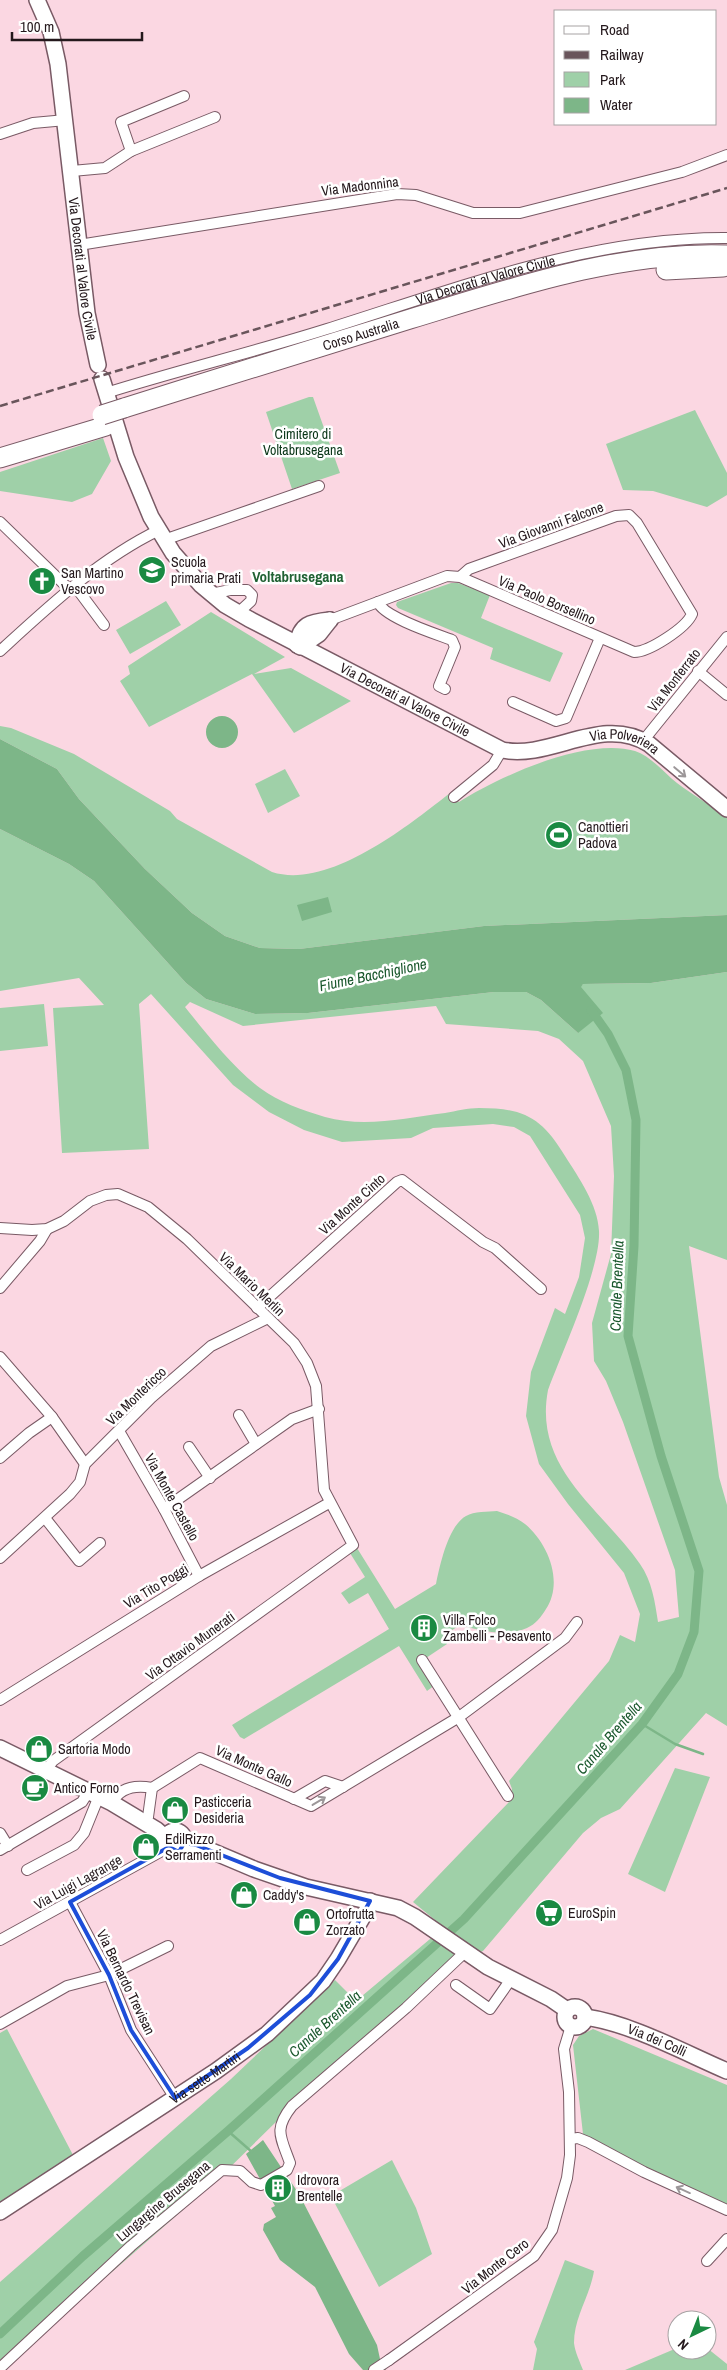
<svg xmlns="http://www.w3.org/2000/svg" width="727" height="2370" font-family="'Archivo Narrow',sans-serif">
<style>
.green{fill:#9fd0a8;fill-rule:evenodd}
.water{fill:#7db688}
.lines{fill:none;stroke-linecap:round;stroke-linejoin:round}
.stream{stroke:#7db688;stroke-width:2.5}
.canal{stroke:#7db688;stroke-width:9}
.street-casing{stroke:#795a65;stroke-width:12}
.secondary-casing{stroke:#795a65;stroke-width:18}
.highway-casing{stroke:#795a65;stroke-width:21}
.street{stroke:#fff;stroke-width:10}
.secondary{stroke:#fff;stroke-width:15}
.highway{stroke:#fff;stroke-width:19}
.rail{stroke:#69555b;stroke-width:2.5;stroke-dasharray:8 4;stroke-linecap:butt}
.highway-bridge-casing{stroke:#795a65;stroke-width:21;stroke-linecap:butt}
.highway-bridge{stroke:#fff;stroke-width:19}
.oneway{stroke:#9c9799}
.marked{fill:none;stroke:#1d4ed8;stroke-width:4;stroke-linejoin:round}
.labels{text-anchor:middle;stroke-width:5;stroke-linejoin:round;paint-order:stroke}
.street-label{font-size:14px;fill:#24181c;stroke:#fff}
.park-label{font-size:14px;fill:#0a3618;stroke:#fff}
.poi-label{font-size:14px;fill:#24181c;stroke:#fff;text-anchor:start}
.neighbourhood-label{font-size:15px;font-weight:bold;fill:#216234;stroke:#fff}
.water-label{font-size:15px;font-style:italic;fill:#1a582d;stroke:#fff}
</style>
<rect width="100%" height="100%" fill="#fbd7e2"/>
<path class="green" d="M309,397h4l27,76 -48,16 -26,-77z
M695,410l32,63v22l-20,12 -54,-16 -30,-1 -17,-46z
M103,438l8,23 -19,33 -20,8 -72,-11v-19z
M451,583h7l32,12 -9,23 82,35 -13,29 -60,-23 3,-11 -95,-40 -2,-3 1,-3z
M166,601l15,24 -51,29 -14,-24z
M211,612l74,45 -31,17 37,-6 60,33 -57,32 -42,-59 -103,53 -29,-46 10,-7 -2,-8z
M0,726l11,2 63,26 96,57 7,8 95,53c56,18 136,-46 178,-79l9,9c41,-26 127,-65 176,-51 16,5 29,22 42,32 16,12 34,22 50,35v97l-243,11 -185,23 -39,-1 -35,-12 -33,-23 -47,-44 -66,-70 -22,-30 -57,-30z
M285,769l15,27 -32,17 -13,-29z
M0,829l69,35 25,17 92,102 20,16 49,15 53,-1 186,-21h32l15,8 37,33 2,-47 3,-2 68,-1 76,-11v288l-38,-14 30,231 8,28v221l-21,-13 -86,96 -19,9 -18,15 -100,118 -14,6 -87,67 -95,79 -8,16 -63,62 -144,126 -67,63h-5v-88l231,-203 104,-99 21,21 80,-67 -1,-14 -22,-18 96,-100 3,-13 -3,-8 100,-120 11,-26 15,7 5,-28 -16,-41 -56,-69 -29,-40 -13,-48 5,-44 24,-64 10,6 14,-37 6,-39 -5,-23 -50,-79 -16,-9 -21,-3 -60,4 -22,10 -69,4 -38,-12 -35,-18 -36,-27 -82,-91 -12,10 10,145 -87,4 -9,-145 51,-3 -25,-27 -79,13zM190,1002l53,24 193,-20 10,18 92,7 21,8 24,22 28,65 3,50 -3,78 -19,69 2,38 12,20 17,41 52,148 4,47 -21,5c-3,-20 -6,-41 -18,-58 -39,-56 -107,-95 -92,-174 14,-38 53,-122 51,-159 -1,-26 -20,-53 -34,-75 -23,-38 -41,-48 -86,-48 -11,0 -23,3 -34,5 -39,5 -81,15 -120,4 -23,-7 -46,-15 -65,-29 -27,-20 -54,-55 -75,-81z
M44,1004l4,42 -48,5v-43z
M497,1511c10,3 20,7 28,13 23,19 39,58 21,85 -5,8 -10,15 -19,19 -21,9 -46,3 -67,-3l-17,11 4,8 -27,18 15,23 -8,6 -28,-45 -155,93 -4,-2 -8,-12 157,-96 -21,-36 -19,11 -8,-11 24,-16 -15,-24 7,-5 38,61 41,-25c4,-19 12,-58 30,-68 8,-5 22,-4 31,-5z
M675,1768l35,9 -45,115 -37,-18z
M7,2029l66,126 -73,47v-169z
M593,2029l134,56v123l-96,-46 -48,-28 -10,-89 6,-9z
M392,2160l24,48 16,46 -53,33 -48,-91z
M565,2260l29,11c-4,25 -20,46 -20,72 1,9 6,19 9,27h-50l4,-21 -3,-7z
M677,2348v2h30v-2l20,16v6h-102z"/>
<path class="water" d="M206 732a16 16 0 1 1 32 0a16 16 0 1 1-32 0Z
M0,739l57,30 22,30 66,70 47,44 33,23 35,12 39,1 185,-23 243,-11v57l-76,11 -68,1 -2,3 22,26 -25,20 -37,-33 -15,-8h-32l-186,21 -53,1 -49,-15 -20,-16 -92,-102 -25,-17 -69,-35z
M328,897l4,15 -30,9 -5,-16z
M263,2140l36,54 78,151 3,14 6,11h-23l-14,-16 -34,-67 -35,-27 -17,-30 1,-6 12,-7 -5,-9 4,-2 -29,-52z"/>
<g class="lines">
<path class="stream" d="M642,1724l33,20 28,10
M228,2131l24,21"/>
<path class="canal" d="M0,2334l83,-78 145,-125 236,-212 178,-195 36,-50 16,-42 5,-61 -38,-115 -33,-120 6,-90 2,-126 -10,-50 -18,-36 -17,-24"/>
<g class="street-casing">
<g id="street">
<path d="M0,134l33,-11 33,-3"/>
<path d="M131,151l-10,-29 63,-26"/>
<path d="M72,171l33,-3 26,-17 84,-34"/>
<path d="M79,245l318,-51 19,1 57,18h47l162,-41 45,-17"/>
<path id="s1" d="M106,393c73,-23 148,-41 221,-64 131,-41 262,-92 400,-91"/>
<path d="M0,522l70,68"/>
<path d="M164,540l155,-54"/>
<path d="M75,586l29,39"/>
<path d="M211,594l19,-4h17l5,5 -1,6 -13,12"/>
<path d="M378,602c5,15 58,32 74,38l3,7 -16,39 6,3"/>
<path d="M330,620l117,-44 13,1 9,-8 147,-53 13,-1 8,8 55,91c-6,14 -43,38 -58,38l-174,-75"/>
<path d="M0,651c48,-44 99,-92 159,-121"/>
<path d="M698,671l29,24"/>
<path d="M513,702l43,19 10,-3 34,-80"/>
<path d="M643,741l84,-104"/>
<path d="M454,797l39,-32 9,-15"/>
<path d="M0,1228l32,2 15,-1 17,-8 26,-20 16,-6 12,-1 30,13 39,32 107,104 13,20 9,23 8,104 29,55 -300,216 -7,9"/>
<path d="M0,1288l40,-47 7,-12"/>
<path d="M257,1308l140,-126 5,-2 81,62 12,6 46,41"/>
<path d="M0,1357l52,60 33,47"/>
<path d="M239,1415l17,29"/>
<path d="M119,1431l45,78 35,67"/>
<path d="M189,1447l21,31"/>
<path d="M0,1458l29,-25 23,-16"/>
<path d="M164,1509l128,-90 27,-10"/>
<path d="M45,1518l34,43 21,-18"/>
<path d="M0,1558l70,-64 10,-12 5,-18 66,-66 60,-52 57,-28"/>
<path d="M422,1660l86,136"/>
<path d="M0,1700l199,-124 130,-73"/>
<path d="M152,1788l48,-30 111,48 148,-89 106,-79 12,-16"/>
<path d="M294,1799l31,-18 18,6"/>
<path d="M112,1803c8,-16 24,-18 40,-15l-4,29"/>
<path d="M0,1833l8,13"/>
<path d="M0,1850l82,-48 7,-11"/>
<path d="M27,1870l47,-25 10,-12 15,-37"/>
<path d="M70,1902l39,73 22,55 44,68"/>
<path d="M0,1940l169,-93"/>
<path d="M456,1985l34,24 21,-30"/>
<path d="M0,2024l67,-38 42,-11 59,-29"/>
<path d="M570,2139l8,-1 10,4 56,30 83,38"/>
<path d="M707,2261l20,-22"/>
<path d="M389,2360l145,-104 18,-26 15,-52 3,-23 -1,-63 -5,-43 7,-23"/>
<path d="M0,2368l131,-122 91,-76 18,1 12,11 9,3 26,-15 3,-7c-9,-26 -17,-33 2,-57l114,-98 59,-56"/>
<path d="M374,2370l15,-10"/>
</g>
</g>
<g class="secondary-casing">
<g id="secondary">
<path id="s2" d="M37,0l14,32 7,32 29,249 11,52"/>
<path id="s3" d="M102,379l24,78 25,60 22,36 28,32 24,20 24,14 253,131c50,10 99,-36 147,-6l78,65"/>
<path d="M297,645c3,-21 13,-23 33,-25"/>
<path d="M300,647l19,-13 11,-14"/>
<path d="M0,1748l112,55 45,27 9,8"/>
<circle cx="175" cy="1840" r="9"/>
<path d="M184,1843l18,4 52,22 52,18 92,21 17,9 73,50 63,32 16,11"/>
<circle cx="575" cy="2017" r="10"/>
<path id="s4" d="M585,2017c45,6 100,36 142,54"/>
<path id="s5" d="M0,2212l216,-141 51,-37 56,-53 15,-22 30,-51 2,-7"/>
</g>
</g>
<g class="highway-casing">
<g id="highway">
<path d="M666,270l57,-3"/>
<path id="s6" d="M124,408c95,-30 190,-59 286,-89 102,-31 209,-68 317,-64"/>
<path d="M0,458l106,-32"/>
</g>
</g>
<use href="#street" class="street"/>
<use href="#secondary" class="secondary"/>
<use href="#highway" class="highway"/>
<path class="rail" d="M0,406l727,-218"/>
<g class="highway-bridge-casing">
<path id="highway-bridge" d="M102,415l22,-7"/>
</g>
<use href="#highway-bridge" class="highway-bridge"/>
</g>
<defs><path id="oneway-shaft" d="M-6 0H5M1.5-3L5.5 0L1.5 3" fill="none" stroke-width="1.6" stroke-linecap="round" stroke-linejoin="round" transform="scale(1.25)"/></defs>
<g class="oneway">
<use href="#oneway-shaft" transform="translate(680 772) rotate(40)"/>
<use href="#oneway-shaft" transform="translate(319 1801) rotate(-31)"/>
<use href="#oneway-shaft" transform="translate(683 2190) rotate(-156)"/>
</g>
<path class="marked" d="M184,1843l12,2 84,33 90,23 -32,58 -28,36 -62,53 -73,50 -44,-68 -22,-55 -39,-73 99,-55 10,5z"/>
<defs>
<g id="school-disc" transform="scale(1.4375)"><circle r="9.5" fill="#1a8a42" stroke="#fff"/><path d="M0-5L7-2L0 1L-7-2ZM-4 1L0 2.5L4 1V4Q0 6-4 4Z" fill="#fff"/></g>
<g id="church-disc" transform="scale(1.4375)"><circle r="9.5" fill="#1a8a42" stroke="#fff"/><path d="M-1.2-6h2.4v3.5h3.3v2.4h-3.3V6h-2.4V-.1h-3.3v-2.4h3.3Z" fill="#fff"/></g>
<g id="stadium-disc" transform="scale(1.4375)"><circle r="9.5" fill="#1a8a42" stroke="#fff"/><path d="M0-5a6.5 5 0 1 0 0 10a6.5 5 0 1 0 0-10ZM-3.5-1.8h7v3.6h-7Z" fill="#fff"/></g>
<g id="building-disc" transform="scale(1.4375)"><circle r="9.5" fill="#1a8a42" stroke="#fff"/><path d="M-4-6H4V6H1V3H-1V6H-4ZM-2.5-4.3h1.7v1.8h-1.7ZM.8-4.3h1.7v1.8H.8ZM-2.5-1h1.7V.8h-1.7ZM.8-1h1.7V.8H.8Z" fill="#fff"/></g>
<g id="shop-disc" transform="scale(1.4375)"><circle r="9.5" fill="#1a8a42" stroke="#fff"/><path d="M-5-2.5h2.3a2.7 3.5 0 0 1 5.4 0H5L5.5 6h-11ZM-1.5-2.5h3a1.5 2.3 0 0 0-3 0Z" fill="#fff"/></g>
<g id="cafe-disc" transform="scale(1.4375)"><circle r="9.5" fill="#1a8a42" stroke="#fff"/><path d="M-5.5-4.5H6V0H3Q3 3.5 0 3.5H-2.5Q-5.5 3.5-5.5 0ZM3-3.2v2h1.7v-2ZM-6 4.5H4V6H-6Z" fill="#fff"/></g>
<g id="supermarket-disc" transform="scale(1.4375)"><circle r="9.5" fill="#1a8a42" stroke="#fff"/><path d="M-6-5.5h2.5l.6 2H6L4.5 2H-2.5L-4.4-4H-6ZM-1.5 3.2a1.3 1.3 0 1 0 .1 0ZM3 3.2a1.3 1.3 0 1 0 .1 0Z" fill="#fff"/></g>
</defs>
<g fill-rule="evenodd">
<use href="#school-disc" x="152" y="570"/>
<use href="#church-disc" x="42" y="581"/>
<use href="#stadium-disc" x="559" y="835"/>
<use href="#building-disc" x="424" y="1628"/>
<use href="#shop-disc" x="39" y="1749"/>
<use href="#cafe-disc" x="35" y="1788"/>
<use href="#shop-disc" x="175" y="1810"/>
<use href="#shop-disc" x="146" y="1847"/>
<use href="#shop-disc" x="244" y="1895"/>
<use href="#supermarket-disc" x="549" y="1913"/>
<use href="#shop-disc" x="307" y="1922"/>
<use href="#building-disc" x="278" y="2188"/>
</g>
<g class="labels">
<g class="street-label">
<text transform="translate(360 186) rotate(-7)" y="5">Via Madonnina</text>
<text dy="5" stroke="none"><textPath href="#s2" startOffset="274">Via Decorati al Valore Civile</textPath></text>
<text dy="5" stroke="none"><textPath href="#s1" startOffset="396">Via Decorati al Valore Civile</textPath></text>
<text dy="5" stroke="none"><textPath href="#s6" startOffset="248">Corso Australia</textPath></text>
<text transform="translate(551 525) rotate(-20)" y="5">Via Giovanni Falcone</text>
<text transform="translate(547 600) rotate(23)" y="5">Via Paolo Borsellino</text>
<text transform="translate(674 680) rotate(-52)" y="5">Via Monferrato</text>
<text dy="5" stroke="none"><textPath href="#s3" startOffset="466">Via Decorati al Valore Civile</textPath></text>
<text dy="5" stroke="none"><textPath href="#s3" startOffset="701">Via Polveriera</textPath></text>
<text transform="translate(352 1204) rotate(-42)" y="5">Via Monte Cinto</text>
<text transform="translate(252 1284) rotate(44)" y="5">Via Mario Merlin</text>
<text transform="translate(136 1396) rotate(-44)" y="5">Via Montericco</text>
<text transform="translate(172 1497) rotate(61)" y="5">Via Monte Castello</text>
<text transform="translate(156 1586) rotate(-31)" y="5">Via Tito Poggi</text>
<text transform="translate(190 1646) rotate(-36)" y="5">Via Ottavio Munerati</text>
<text transform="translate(254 1766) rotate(24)" y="5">Via Monte Gallo</text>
<text transform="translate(78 1882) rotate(-29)" y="5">Via Luigi Lagrange</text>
<text transform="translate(126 1982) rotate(64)" y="5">Via Bernardo Trevisan</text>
<text dy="5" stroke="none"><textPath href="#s4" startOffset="76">Via dei Colli</textPath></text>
<text dy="5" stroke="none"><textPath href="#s5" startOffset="245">Via sette Martiri</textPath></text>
<text transform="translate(163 2201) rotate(-40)" y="5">Lungargine Brusegana</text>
<text transform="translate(495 2266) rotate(-38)" y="5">Via Monte Cero</text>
</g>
<g class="park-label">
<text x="303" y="439">Cimitero di<tspan x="303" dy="16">Voltabrusegana</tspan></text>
</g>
<g class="poi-label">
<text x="171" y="567">Scuola<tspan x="171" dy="16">primaria Prati</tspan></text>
<text x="61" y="578">San Martino<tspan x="61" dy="16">Vescovo</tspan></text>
<text x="578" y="832">Canottieri<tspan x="578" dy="16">Padova</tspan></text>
<text x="443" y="1625">Villa Folco<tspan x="443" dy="16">Zambelli - Pesavento</tspan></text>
<text x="58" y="1754">Sartoria Modo</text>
<text x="54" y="1793">Antico Forno</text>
<text x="194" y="1807">Pasticceria<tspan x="194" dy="16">Desideria</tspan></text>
<text x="165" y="1844">EdilRizzo<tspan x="165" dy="16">Serramenti</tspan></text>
<text x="263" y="1900">Caddy's</text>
<text x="568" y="1918">EuroSpin</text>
<text x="326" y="1919">Ortofrutta<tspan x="326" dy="16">Zorzato</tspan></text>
<text x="297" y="2185">Idrovora<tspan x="297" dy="16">Brentelle</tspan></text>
</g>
<g class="neighbourhood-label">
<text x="298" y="582">Voltabrusegana</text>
</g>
<g class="water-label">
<text transform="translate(373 975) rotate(-12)" y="5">Fiume Bacchiglione</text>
<text transform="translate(617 1286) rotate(-88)" y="5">Canale Brentella</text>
<text transform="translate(609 1738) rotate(-49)" y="5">Canale Brentella</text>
<text transform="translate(325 2024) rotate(-42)" y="5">Canale Brentella</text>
</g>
</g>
<rect x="554" y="10" width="162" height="115" fill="#ffffff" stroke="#a7a3a4"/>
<rect x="564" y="26" width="25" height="8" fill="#ffffff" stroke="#a7a3a4"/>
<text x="600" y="35" font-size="15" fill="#24181c">Road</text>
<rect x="564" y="51" width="25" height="8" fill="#69555b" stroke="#a7a3a4"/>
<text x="600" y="60" font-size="15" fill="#24181c">Railway</text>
<rect x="564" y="72" width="25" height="15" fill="#9fd0a8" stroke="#a7a3a4"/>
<text x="600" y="85" font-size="15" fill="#24181c">Park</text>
<rect x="564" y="98" width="25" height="15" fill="#7db688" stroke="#a7a3a4"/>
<text x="600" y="110" font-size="15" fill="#24181c">Water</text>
<g transform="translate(692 2335) rotate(223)"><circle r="24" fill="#ffffff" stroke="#a7a3a4"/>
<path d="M0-4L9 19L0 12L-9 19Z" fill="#1a8a42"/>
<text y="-8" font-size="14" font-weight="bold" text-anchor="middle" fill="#24181c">N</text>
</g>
<path d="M12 32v8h130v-8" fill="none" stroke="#24181c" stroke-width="2.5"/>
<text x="20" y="32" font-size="15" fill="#24181c" stroke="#ffffff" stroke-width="4" paint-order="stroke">100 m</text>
</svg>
